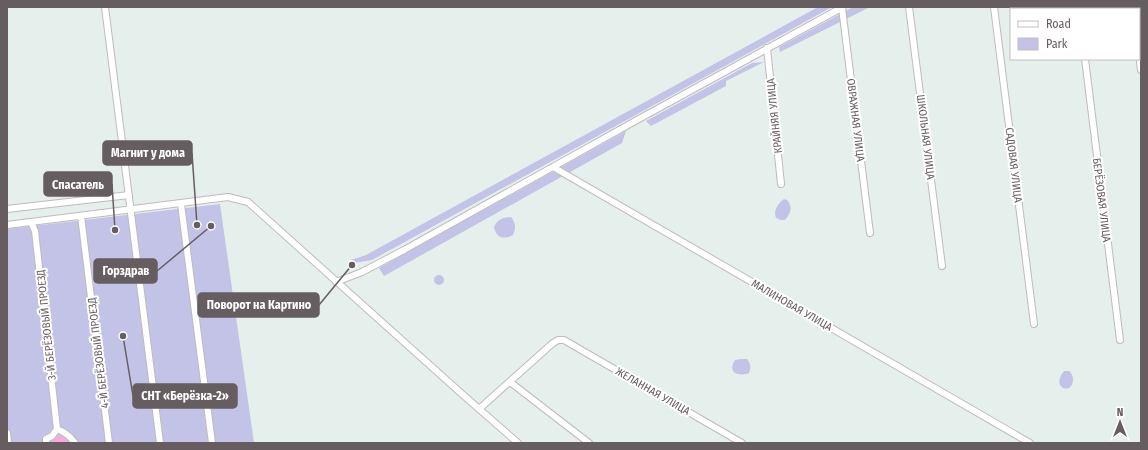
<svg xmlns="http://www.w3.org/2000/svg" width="1148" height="450" font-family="'Fira Sans Condensed',sans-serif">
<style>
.green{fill:#c2c3e7}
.water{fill:#ffa6db}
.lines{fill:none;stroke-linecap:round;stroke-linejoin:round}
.minor-casing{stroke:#c1babd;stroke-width:8}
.minor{stroke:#fff;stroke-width:6}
.labels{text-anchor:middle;stroke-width:4;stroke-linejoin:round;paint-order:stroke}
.street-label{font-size:11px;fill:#665d61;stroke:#fff}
.leader{fill:none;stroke:#665d61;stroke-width:1.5}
.callout-dot{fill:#665d61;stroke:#fff;stroke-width:1.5}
.callout{fill:#665d61;stroke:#665d61;stroke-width:1.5}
.callout-label{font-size:12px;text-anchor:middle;font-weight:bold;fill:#fff}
</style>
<rect width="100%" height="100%" fill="#e5f0ed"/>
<path class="green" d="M818,7h14l-460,253 -18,3 -3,-3 15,-5z
M853,7h17l-90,45 -1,-5z
M764,62l-38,19v5l-75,40 -5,-5 106,-58z
M626,131l-4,12 -238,133 -5,-8z
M784,199l3,1c6,7 4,13 -2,20h-4l-5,-2c-3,-8 2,-14 8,-19z
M220,204l34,239h-247v-214z
M511,217c5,6 5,11 2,18 -9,5 -17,3 -19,-8 4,-8 8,-9 17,-10z
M434 280a5 5 0 1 1 10 0a5 5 0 1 1-10 0Z
M741,359h6c4,5 4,9 2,14 -11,4 -22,0 -14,-13z
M1064,371h5c3,3 4,5 4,9 -1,16 -23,8 -9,-9z"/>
<path class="water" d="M61,436l9,7h-19l2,-3z"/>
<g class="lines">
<g class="minor-casing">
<path id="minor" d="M105,7l55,436
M909,7l33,259
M994,7l40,317
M1079,7v2
M1133,7v2
M842,8l28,225
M767,48l14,136
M1139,54l2,16
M1085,59l35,281
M553,167l477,276
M181,204l31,239
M7,209l122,-14
M81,216l28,227
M31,222l4,9 22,198 -5,7 -6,3v4
M7,225l221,-28 20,5 214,192 56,49
M336,282l26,-10 42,-22 233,-130 206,-113
M510,382l79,61
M479,409l74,-66 5,-3h6l178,103
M57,429c8,3 13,7 18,14
M7,433l1,10"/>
</g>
<use href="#minor" class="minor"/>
</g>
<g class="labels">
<g class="street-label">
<text transform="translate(774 116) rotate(-96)" y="4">КРАЙНЯЯ УЛИЦА</text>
<text transform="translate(856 120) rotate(83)" y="4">ОВРАЖНАЯ УЛИЦА</text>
<text transform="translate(926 137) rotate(83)" y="4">ШКОЛЬНАЯ УЛИЦА</text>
<text transform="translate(1014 165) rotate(83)" y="4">САДОВАЯ УЛИЦА</text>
<text transform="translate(1102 200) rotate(83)" y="4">БЕРЁЗОВАЯ УЛИЦА</text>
<text transform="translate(792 305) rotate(30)" y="4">МАЛИНОВАЯ УЛИЦА</text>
<text transform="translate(46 325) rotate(-96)" y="4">3-Й БЕРЁЗОВЫЙ ПРОЕЗД</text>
<text transform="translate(98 353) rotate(-97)" y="4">4-Й БЕРЁЗОВЫЙ ПРОЕЗД</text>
<text transform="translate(653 391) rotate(30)" y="4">ЖЕЛАННАЯ УЛИЦА</text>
</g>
</g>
<path class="leader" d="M197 225L192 153M115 230L112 184M211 226L157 271M352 265L319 305M123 336L133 396"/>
<g class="callout-dot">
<circle cx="197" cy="225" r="4"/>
<circle cx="115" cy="230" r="4"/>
<circle cx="211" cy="226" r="4"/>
<circle cx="352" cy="265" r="4"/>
<circle cx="123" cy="336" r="4"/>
</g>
<g class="callout">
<rect x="103" y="141" width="89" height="24" rx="4"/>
<rect x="44" y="172" width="68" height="24" rx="4"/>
<rect x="94" y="259" width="63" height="24" rx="4"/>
<rect x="198" y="293" width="121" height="24" rx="4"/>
<rect x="133" y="384" width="104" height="24" rx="4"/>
</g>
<g class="callout-label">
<text x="148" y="157">Магнит у дома</text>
<text x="78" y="189">Спасатель</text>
<text x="126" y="275">Горздрав</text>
<text x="259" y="309">Поворот на Картино</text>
<text x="185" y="400">СНТ «Берёзка-2»</text>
</g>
<rect width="1148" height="450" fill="none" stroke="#665d61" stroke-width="16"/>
<rect x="1010" y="8" width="130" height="52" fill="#ffffff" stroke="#c2bec0"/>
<rect x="1018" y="21" width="20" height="6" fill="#ffffff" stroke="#c2bec0"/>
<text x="1046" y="28" font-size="12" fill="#665d61">Road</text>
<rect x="1018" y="38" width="20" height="12" fill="#c2c3e7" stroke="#c2bec0"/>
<text x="1046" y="48" font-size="12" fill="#665d61">Park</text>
<g transform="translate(1120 422)" stroke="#ffffff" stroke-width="3" paint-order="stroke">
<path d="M0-3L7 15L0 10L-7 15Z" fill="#665d61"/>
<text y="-6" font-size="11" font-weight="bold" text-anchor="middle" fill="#665d61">N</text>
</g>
</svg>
